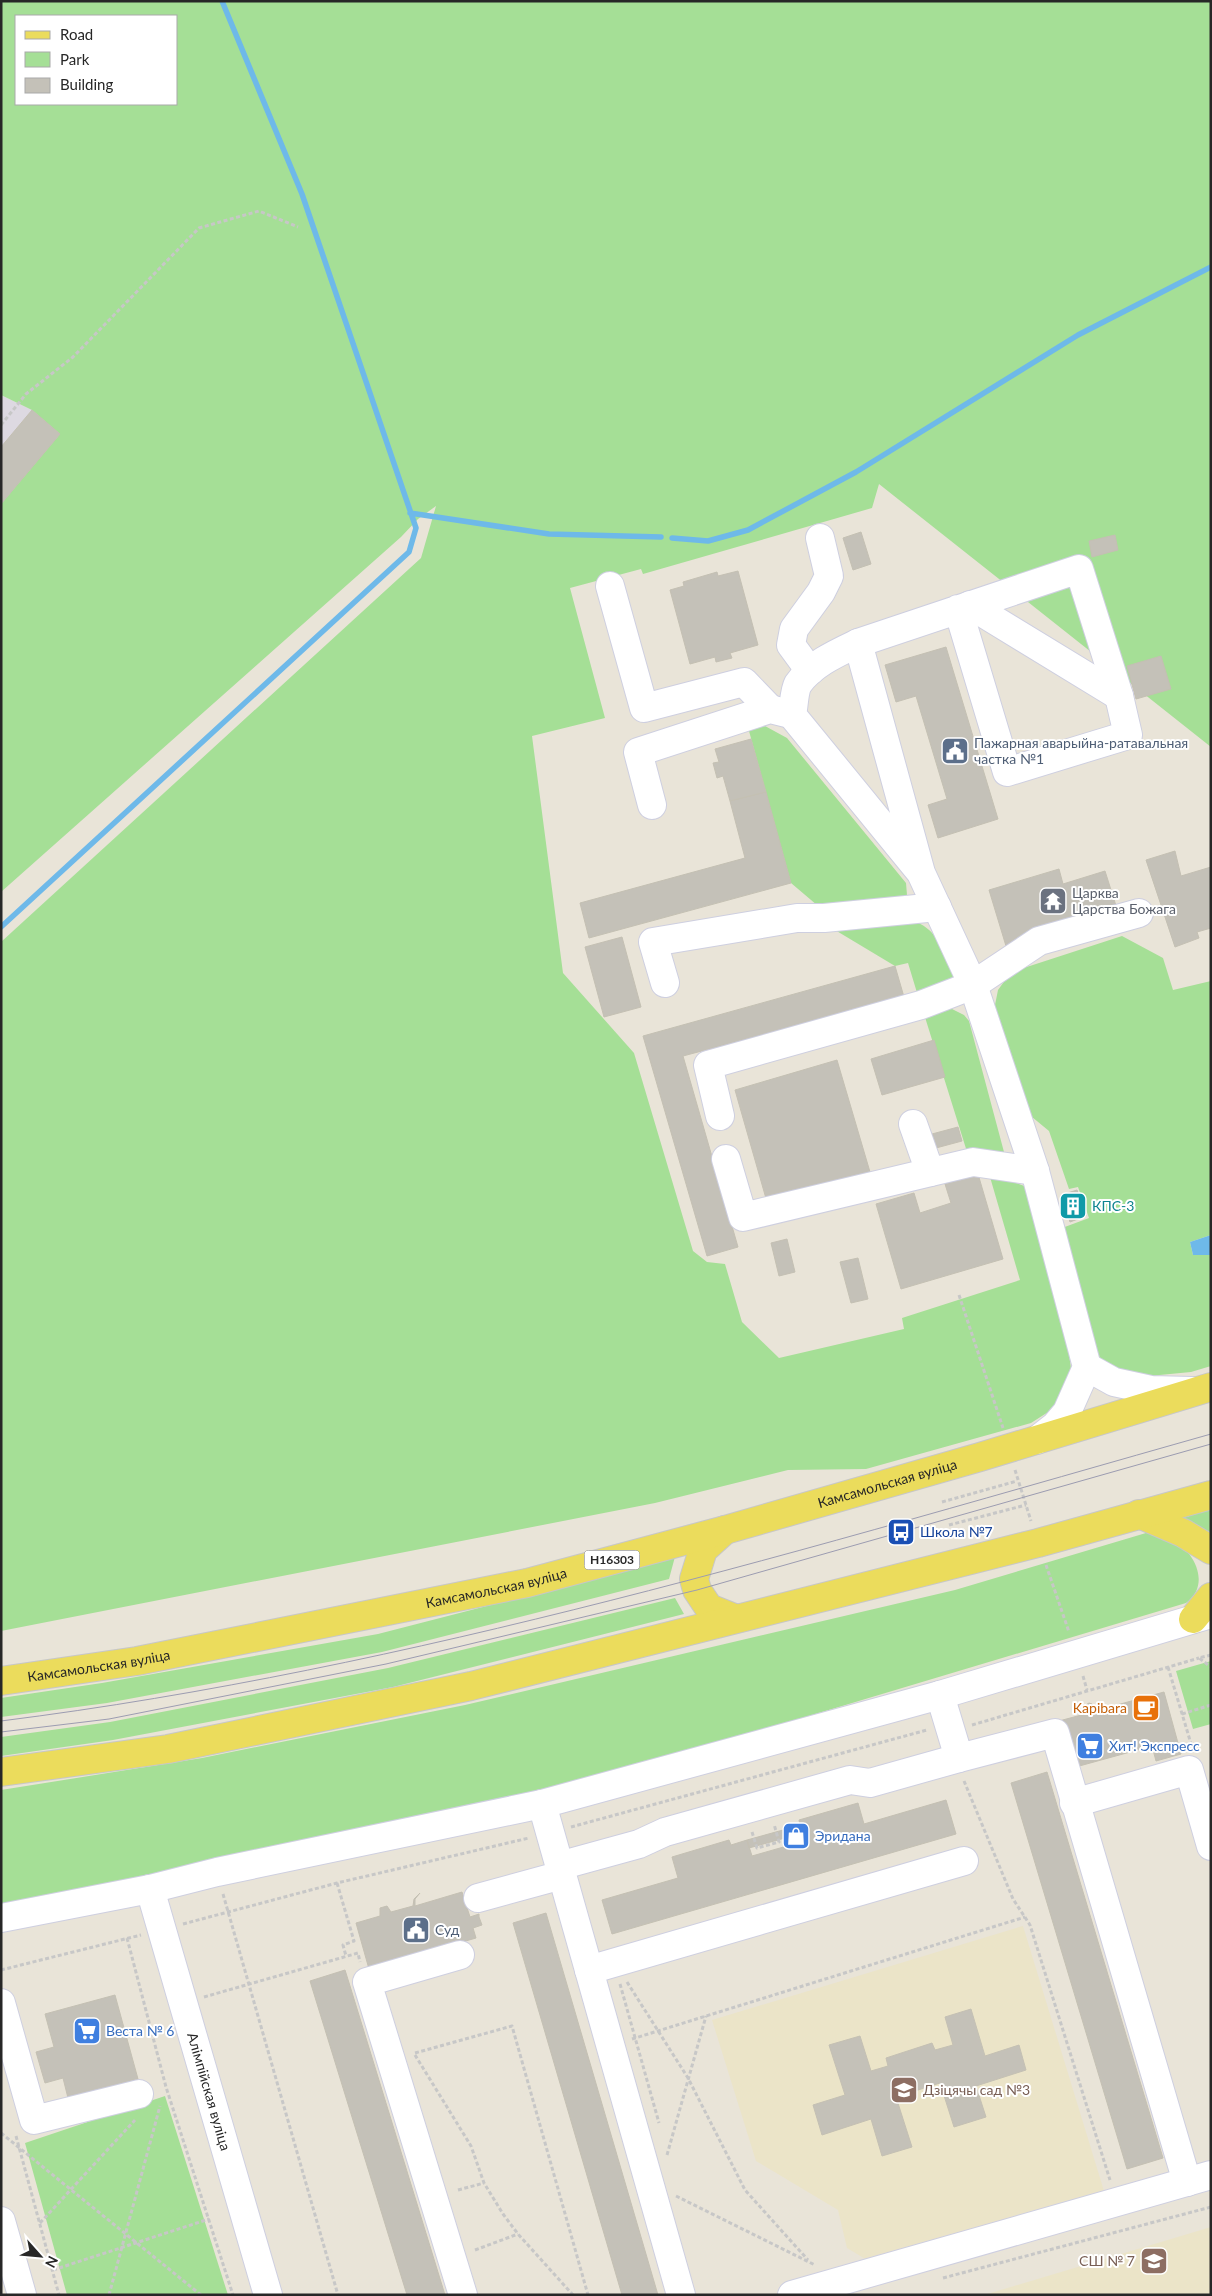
<svg xmlns="http://www.w3.org/2000/svg" width="1212" height="2296" font-family="Lato,sans-serif">
<style>
.industrial{fill:#ddd9e1}
.education{fill:#ebe4c8}
.green{fill:#a5df96;fill-rule:evenodd}
.water{fill:#6eb9e9}
.lines{fill:none;stroke-linecap:round;stroke-linejoin:round}
.stream{stroke:#6eb9e9;stroke-width:5.5}
.building{fill:#c4c1b8;stroke:#c4c0b3}
.minor-casing{stroke:#cecfe0;stroke-width:30}
.major-casing{stroke:#c7c7c7;stroke-width:30}
.path{stroke:#c7c7c7;stroke-width:3;stroke-dasharray:4 2.5;stroke-linecap:butt}
.minor{stroke:#fff;stroke-width:28}
.major{stroke:#ebdc5c;stroke-width:28}
.tram{stroke:#9c9cb1;stroke-width:1}
.labels{text-anchor:middle;stroke-width:4;stroke-linejoin:round;paint-order:stroke}
.shield{fill:#fff;stroke:#686868;stroke-width:1}
.shield-label{font-size:12px;font-weight:bold;fill:#272727}
.service-label{font-size:14px;fill:#4e5e75;stroke:#fff;text-anchor:start}
.worship-label{font-size:14px;fill:#5b616d;stroke:#fff;text-anchor:start}
.culture-label{font-size:14px;fill:#0d838f;stroke:#fff;text-anchor:start}
.street-label{font-size:14px;fill:#272727;stroke:#fff}
.transit-label{font-size:14px;fill:#164399;stroke:#fff;text-anchor:start}
.food-label{font-size:14px;fill:#c56008;stroke:#fff;text-anchor:end}
.shop-label{font-size:14px;fill:#366cbe;stroke:#fff;text-anchor:start}
.education-label{font-size:14px;fill:#785e54;stroke:#fff;text-anchor:start}
</style>
<rect width="100%" height="100%" fill="#e9e4d8"/>
<path class="industrial" d="M1,395l31,15 28,24 -59,70z"/>
<path class="education" d="M1023,1926l81,265 -237,69 -20,-12 -9,-38 -82,-49 -44,-141z
M1211,2227v68h-227z"/>
<path class="green" d="M1,1h1210v746l-332,-263 -7,24 -229,66 -2,-5 -71,19 35,130 -73,18 31,237 71,80 59,198 14,11 18,2 17,58 37,36 125,-29 -2,-11 118,-38 -30,-103 7,-1 30,11 39,145 7,51 -17,24 -25,16 -165,46 -78,1 -133,33 -654,128v-689l420,-384 15,-52 -18,13 -17,18 -400,355v-388l59,-70 -28,-24 -31,-15zM16,16h160v88h-160z
M765,726l22,12 119,145 1,12 -6,8 -77,8 -33,-28 -42,-152z
M916,922c22,8 29,33 39,53l-2,7 -35,14 -10,-33 -13,3 -70,-42z
M1122,936l41,22 10,32 38,-9v254l-21,7 3,13h18v111l-20,6 -63,6 -33,-12 -33,-138 27,-10 -11,-31 -9,2 -20,-58 -23,-19 -32,-102 4,-20 13,-18z
M950,1008l14,7 5,6 35,131 -25,7 -11,-4 -44,-141z
M1211,1509v27l-28,-18z
M1146,1533c7,1 16,2 23,5 25,11 43,46 17,65l-544,163 -113,27 -528,117v-120l201,-32 263,-53 490,-115z
M676,1553l-7,26 -287,73 -275,51 -106,14v-19l101,-15 276,-49 151,-39z
M675,1598l9,16 -291,73 -280,53 -112,16v-19l109,-15 278,-54z
M1211,1661v63l-18,5 -17,-58z
M165,2096l63,199h-161l-42,-152z"/>
<path class="water" d="M1211,1235v20h-18l-3,-13z"/>
<g class="lines">
<path class="stream" d="M410,513l139,21 112,3
M672,538l36,3 40,-11 108,-58 222,-137 133,-68
M1,927l408,-375 7,-24 -114,-334 -80,-193"/>
</g>
<path class="building" d="M32,410l28,24 -59,70v-57z
M861,532l10,32 -18,6 -10,-32z
M1115,535l3,15 -26,7 -3,-16z
M738,571l20,74 -28,8 2,5 -16,4 -1,-5 -25,7 -20,-74 14,-4 -1,-4 34,-10 1,4z
M946,647l52,172 -60,19 -10,-33 19,-6 -31,-103 -20,6 -11,-37z
M1161,656l10,33 -35,10 -9,-33z
M751,739l15,53 -36,9 -7,-25 -6,2 -4,-15 6,-1 -4,-13z
M766,792l25,91 -202,55 -9,-35 165,-45 -15,-57z
M1175,851l6,25 30,-9v61l-14,4 2,6 -24,9 -29,-87z
M1059,869l4,15 42,-13 13,41 -112,34 -17,-56z
M622,937l19,70 -37,10 -19,-70z
M895,966l9,31 -221,59 55,191 -31,9 -64,-220z
M934,1040l11,37 -63,18 -11,-36z
M837,1060l33,112 -103,30 -32,-112z
M958,1127l4,14 -26,7 -4,-14z
M978,1174l25,85 -102,30 -25,-85 38,-11 6,20 31,-10 -6,-19z
M1077,1190l9,26 -16,6 -9,-27z
M787,1239l8,33 -16,4 -8,-33z
M858,1258l10,41 -17,4 -11,-41z
M1164,1692l17,62 -25,7 -4,-15 -80,22 -13,-47 26,-7 -1,-8 5,-3 3,1 3,7z
M1047,1772l116,386 -36,11 -116,-386z
M946,1800l10,34 -344,100 -10,-34 76,-22 -6,-21 57,-17 2,5 16,-5 5,16 35,-10 -4,-16 17,-5 -1,-5 59,-17 6,21z
M783,1830l2,8 -36,10 -2,-8z
M462,1892l8,25 9,-3v3l3,8 -9,3 3,10 -107,31 -13,-46 24,-7v-8l7,-2 4,6 22,-6 1,-7 6,-6 -5,6v7z
M546,1913l112,382h-36l-109,-372z
M345,1970l5,16 95,309h-38l-97,-314z
M115,1995l23,84 -70,19 -5,-20 -18,5 -9,-31 18,-5 -9,-33z
M971,2009l14,47 34,-11 7,25 -50,16 10,31 -32,10 -14,-44 -44,14 16,50 -30,9 -11,-37 -49,16 -9,-30 32,-10 -16,-50 31,-9 11,35 17,-5 -2,-8 46,-15 3,7 18,-5 -8,-28z"/>
<g class="lines">
<g class="minor-casing">
<g id="minor">
<path d="M610,586l34,122 100,-26 26,27"/>
<path d="M970,605l149,91"/>
<path d="M858,643c73,-25 147,-49 221,-74l40,127 9,39 -121,37 -49,-163"/>
<path d="M810,671l-19,-26 3,-16 27,-37 8,-16 -9,-38"/>
<path d="M652,805l-14,-53 132,-43 16,4"/>
<path d="M921,873l-63,-230c-21,10 -46,21 -60,41 -4,7 -4,22 -6,31l129,158 52,112 62,186 52,196 -20,45 -12,14 -18,14"/>
<path d="M665,983l-12,-41 144,-24h27l113,-11"/>
<path d="M720,1116l-12,-51 213,-60 52,-20 66,-44 100,-28"/>
<path d="M913,1124l17,48"/>
<path d="M726,1159l17,58 230,-55 62,9"/>
<path d="M1087,1367l27,15 37,8 40,1"/>
<path d="M940,1695l19,63 96,-25 132,449"/>
<path d="M1074,1803l115,-33 22,76"/>
<path d="M542,1804l139,491"/>
<path d="M559,1866l80,-22 26,-12 185,-52 20,3 89,-25"/>
<path id="s1" d="M150,1889l118,406"/>
<path d="M478,1898l84,-23"/>
<path d="M1,1918l149,-29 67,-17 325,-68 398,-109 271,-81"/>
<path d="M460,1955l-93,27 96,313"/>
<path d="M589,1970l375,-109"/>
<path d="M1,2003l33,117 105,-26"/>
<path d="M1,2221l21,74"/>
<path d="M792,2295l419,-120"/>
</g>
</g>
<g class="major-casing">
<g id="major">
<path d="M1139,1514l44,19 28,17"/>
<path d="M725,1530l-22,20 -9,29 3,11 12,18 25,10"/>
<path d="M1193,1619l18,-22"/>
<path id="s2" d="M1,1681l136,-20 390,-78 198,-53 255,-73 231,-70"/>
<path d="M1,1772l167,-23 303,-63 567,-143 173,-48"/>
</g>
</g>
<path class="path" d="M1,425l25,-31 47,-37 126,-129 60,-17 39,16
M959,1295l44,133
M1015,1470l16,51
M942,1502l75,-21
M949,1525l77,-20
M1046,1565l23,67
M1211,1655l-12,3 12,9
M1168,1667l24,80
M1083,1676l4,14
M1182,1714l29,-9
M972,1725l227,-67
M964,1781l49,118 17,26 80,255
M571,1827l356,-97
M752,1832l5,16 22,-6 -5,-18
M337,1883l17,58 -11,4 3,11
M223,1894l115,401
M183,1924l154,-41 192,-45
M127,1938l39,149 67,208
M1,1970l140,-35
M627,1982l61,96 57,112 63,70
M620,1984l39,139
M204,1997l154,-44 2,9
M632,2039l393,-122
M415,2053l97,-27 76,269
M415,2055l56,91 13,37 19,31 15,20 55,61
M1,2133l200,162
M16,2136l43,159
M667,2155l39,-139
M458,2190l26,-7
M676,2196l139,69
M40,2223l95,-103
M475,2250l43,-16
M53,2270l156,-51
M943,2278l268,-71
M109,2295l51,-189"/>
<use href="#minor" class="minor"/>
<use href="#major" class="major"/>
<path class="tram" d="M1,1721c412,-52 811,-174 1210,-287
M1,1732l108,-13 277,-55 311,-74 514,-146"/>
</g>
<defs>
<g id="civic-square" transform="scale(1.4375)"><rect x="-9" y="-9" width="18" height="18" rx="4" fill="#5c6f8a" stroke="#fff"/><path d="M-.6-6.5H3V-4.5H.6V-3L4-1V1h2V6H-6V1h2V-1L-.6-3ZM-1.2 2.5V6h2.4V2.5Z" fill="#fff"/></g>
<g id="temple-square" transform="scale(1.4375)"><rect x="-9" y="-9" width="18" height="18" rx="4" fill="#6b7280" stroke="#fff"/><path d="M0-6L5-2H3V0L6.5 2.5H4V6H1.5V3h-3V6H-4V2.5H-6.5L-3 0V-2H-5Z" fill="#fff"/></g>
<g id="building-square" transform="scale(1.4375)"><rect x="-9" y="-9" width="18" height="18" rx="4" fill="#0f9aa8" stroke="#fff"/><path d="M-4-6H4V6H1V3H-1V6H-4ZM-2.5-4.3h1.7v1.8h-1.7ZM.8-4.3h1.7v1.8H.8ZM-2.5-1h1.7V.8h-1.7ZM.8-1h1.7V.8H.8Z" fill="#fff"/></g>
<g id="bus-square" transform="scale(1.4375)"><rect x="-9" y="-9" width="18" height="18" rx="4" fill="#1a4fb4" stroke="#fff"/><path d="M-5-6H5V4H4V6H2V4H-2V6H-4V4H-5ZM-3.5-4V0h7V-4ZM-3.5 1.2v1.5H-2V1.2ZM2 1.2v1.5H3.5V1.2Z" fill="#fff"/></g>
<g id="cafe-square" transform="scale(1.4375)"><rect x="-9" y="-9" width="18" height="18" rx="4" fill="#e8710a" stroke="#fff"/><path d="M-5.5-4.5H6V0H3Q3 3.5 0 3.5H-2.5Q-5.5 3.5-5.5 0ZM3-3.2v2h1.7v-2ZM-6 4.5H4V6H-6Z" fill="#fff"/></g>
<g id="supermarket-square" transform="scale(1.4375)"><rect x="-9" y="-9" width="18" height="18" rx="4" fill="#3f7fe0" stroke="#fff"/><path d="M-6-5.5h2.5l.6 2H6L4.5 2H-2.5L-4.4-4H-6ZM-1.5 3.2a1.3 1.3 0 1 0 .1 0ZM3 3.2a1.3 1.3 0 1 0 .1 0Z" fill="#fff"/></g>
<g id="shop-square" transform="scale(1.4375)"><rect x="-9" y="-9" width="18" height="18" rx="4" fill="#3f7fe0" stroke="#fff"/><path d="M-5-2.5h2.3a2.7 3.5 0 0 1 5.4 0H5L5.5 6h-11ZM-1.5-2.5h3a1.5 2.3 0 0 0-3 0Z" fill="#fff"/></g>
<g id="school-square" transform="scale(1.4375)"><rect x="-9" y="-9" width="18" height="18" rx="4" fill="#8d6e63" stroke="#fff"/><path d="M0-5L7-2L0 1L-7-2ZM-4 1L0 2.5L4 1V4Q0 6-4 4Z" fill="#fff"/></g>
</defs>
<g fill-rule="evenodd">
<use href="#civic-square" x="955" y="751"/>
<use href="#temple-square" x="1053" y="901"/>
<use href="#building-square" x="1073" y="1206"/>
<use href="#bus-square" x="901" y="1532"/>
<use href="#cafe-square" x="1146" y="1708"/>
<use href="#supermarket-square" x="1090" y="1746"/>
<use href="#shop-square" x="796" y="1836"/>
<use href="#civic-square" x="416" y="1930"/>
<use href="#supermarket-square" x="87" y="2031"/>
<use href="#school-square" x="904" y="2090"/>
<use href="#school-square" x="1154" y="2261"/>
</g>
<g class="labels">
<rect class="shield" x="584.5" y="1550.5" width="55" height="19" rx="4"/>
<g class="shield-label">
<text x="612" y="1564">Н16303</text>
</g>
<g class="service-label">
<text x="974" y="748">Пажарная аварыйна-ратавальная<tspan x="974" dy="16">частка №1</tspan></text>
<text x="435" y="1935">Суд</text>
</g>
<g class="worship-label">
<text x="1072" y="898">Царква<tspan x="1072" dy="16">Царства Божага</tspan></text>
</g>
<g class="culture-label">
<text x="1092" y="1211">КПС-3</text>
</g>
<g class="street-label">
<text dy="5" stroke="none"><textPath href="#s2" startOffset="909">Камсамольская вуліца</textPath></text>
<text dy="5" stroke="none"><textPath href="#s2" startOffset="504">Камсамольская вуліца</textPath></text>
<text dy="5" stroke="none"><textPath href="#s2" startOffset="99">Камсамольская вуліца</textPath></text>
<text dy="5" stroke="none"><textPath href="#s1" startOffset="211">Алімпійская вуліца</textPath></text>
</g>
<g class="transit-label">
<text x="920" y="1537">Школа №7</text>
</g>
<g class="food-label">
<text x="1127" y="1713">Kapibara</text>
</g>
<g class="shop-label">
<text x="1109" y="1751">Хит! Экспресс</text>
<text x="815" y="1841">Эридана</text>
<text x="106" y="2036">Веста № 6</text>
</g>
<g class="education-label">
<text x="923" y="2095">Дзіцячы сад №3</text>
<text x="1135" y="2266" text-anchor="end">СШ № 7</text>
</g>
</g>
<rect width="1212" height="2296" fill="none" stroke="#272727" stroke-width="5"/>
<rect x="15" y="15" width="162" height="90" fill="#ffffff" stroke="#a9a9a9"/>
<rect x="25" y="31" width="25" height="8" fill="#ebdc5c" stroke="#a9a9a9"/>
<text x="60" y="40" font-size="15" fill="#272727">Road</text>
<rect x="25" y="52" width="25" height="15" fill="#a5df96" stroke="#a9a9a9"/>
<text x="60" y="65" font-size="15" fill="#272727">Park</text>
<rect x="25" y="78" width="25" height="15" fill="#c4c1b8" stroke="#a9a9a9"/>
<text x="60" y="90" font-size="15" fill="#272727">Building</text>
<g transform="translate(40 2256) rotate(117)" stroke="#ffffff" stroke-width="4" paint-order="stroke">
<path d="M0-4L9 19L0 12L-9 19Z" fill="#272727"/>
<text y="-8" font-size="14" font-weight="bold" text-anchor="middle" fill="#272727">N</text>
</g>
</svg>
